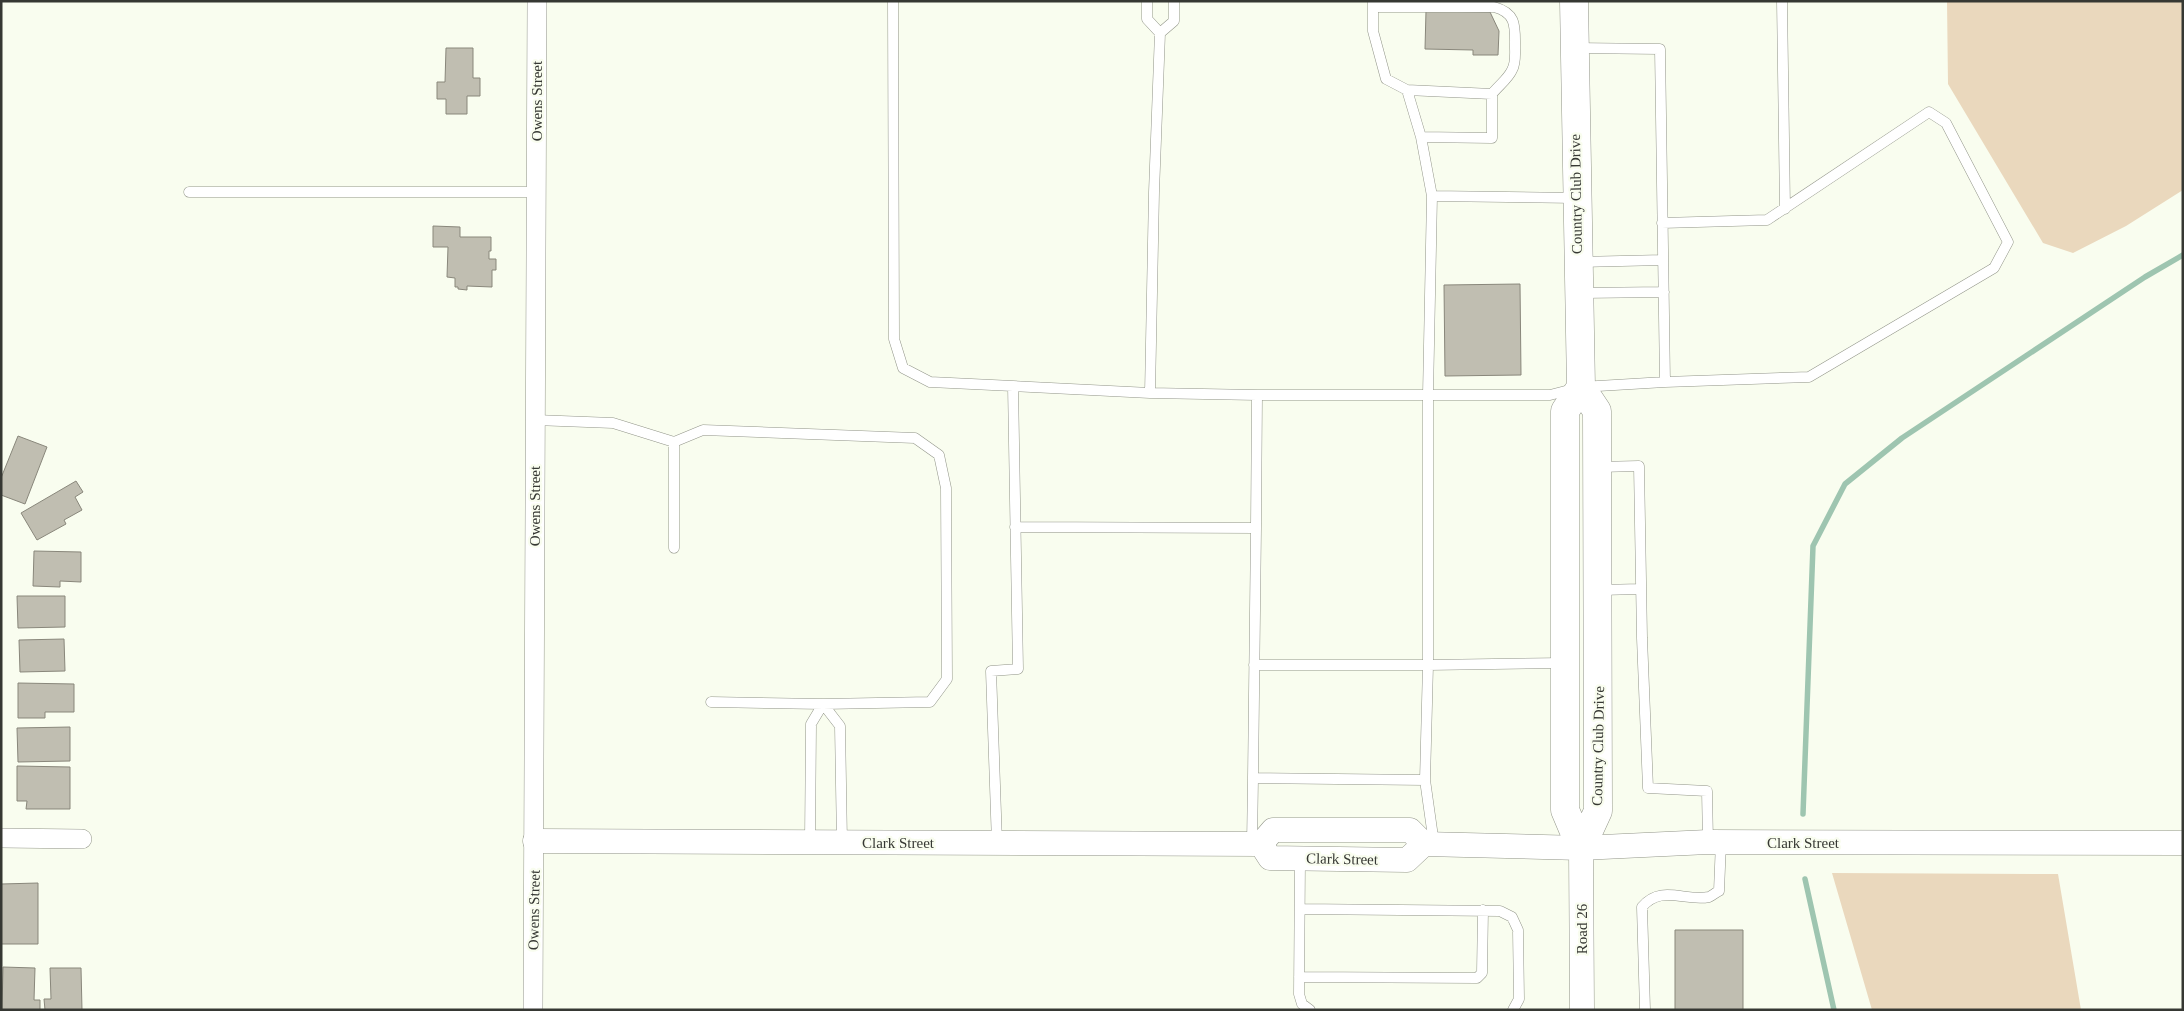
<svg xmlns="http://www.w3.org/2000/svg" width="2184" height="1011" font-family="Georgia,serif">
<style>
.green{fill:#ead8bd}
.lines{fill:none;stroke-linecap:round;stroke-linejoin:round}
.stream{stroke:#9ec5b0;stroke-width:5.5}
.building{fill:#c0beb1;stroke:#89877b}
.service-casing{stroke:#929589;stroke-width:11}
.minor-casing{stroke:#929589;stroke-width:20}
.tertiary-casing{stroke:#929589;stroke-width:25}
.secondary-casing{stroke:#929589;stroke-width:29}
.service{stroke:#fff;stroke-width:10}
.minor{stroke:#fff;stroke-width:19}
.tertiary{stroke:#fff;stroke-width:24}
.secondary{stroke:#fff;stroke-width:28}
.labels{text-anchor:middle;stroke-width:4.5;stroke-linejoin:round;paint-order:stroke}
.street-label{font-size:15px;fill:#363833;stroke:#f9fdef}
</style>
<rect width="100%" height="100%" fill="#f9fdef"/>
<path class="green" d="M1947,1h236v189l-57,36 -53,27 -30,-10 -95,-159z
M1832,873l226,1 23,136h-209z"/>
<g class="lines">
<path class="stream" d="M1803,814l10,-268 32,-62 57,-46 243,-161 38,-22
M1805,879l29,131"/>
</g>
<path class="building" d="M1426,11l64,1 9,19 -1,24h-25v-5l-48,-1z
M446,48h27v30h7v18h-13v18h-21v-15h-9v-17h8z
M433,226l27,1v10h31v14h-2v8h7v11h-4v17l-25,-1v4l-9,-1v-2h-3v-9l-8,-1 1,-30h-15z
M1520,284l1,91 -76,1 -1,-91z
M18,436l29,11 -22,57 -24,-9v-17z
M76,481l7,11 -8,5 7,13 -18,10 2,4 -29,16 -16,-27z
M34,551l47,1v30l-21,-1v6l-27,-1z
M17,596h48v31l-47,1z
M64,639l1,32 -45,1 -1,-32z
M18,683l56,1v28h-29v6h-27z
M70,727v34l-52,1 -1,-34z
M17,766l53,1v42h-44l1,-8h-10z
M38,883v61h-37v-60z
M1675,930h68v80h-68z
M3,967l32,1 -1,32h6v10h-38z
M50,968h31l1,42h-37l-1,-11h7z"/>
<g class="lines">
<g class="service-casing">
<path id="service" d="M893,1l1,338 9,29 27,14 83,4 5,283 -27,2 6,172
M1147,1v18l13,14
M1373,1v30l13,48 21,11 85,4v44l-71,-1 11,59 144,2
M1782,1l3,208
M1373,7h121c23,6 21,20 21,40 0,7 1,16 -3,23 -4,9 -14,16 -20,24
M1407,90l14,47
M189,192h347
M1432,196l-4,199h122l31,-8 84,-5 -5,-333 -85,-1
M1662,223l105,-3 162,-108 17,11 62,119 -14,26 -185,109 -144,5
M1579,262l84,-2
M1581,293l83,-1
M1013,386l137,7 4,-201 6,-159 14,-12v-20
M1150,393l107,2
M535,420l78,3 61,19v106
M674,442l29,-12 212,8 24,17 7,33 1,191 -17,23 -107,2 -112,-2
M1598,467l41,-1 3,172 6,150 59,3 1,51
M1015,527l241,1 -3,250
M1256,528l1,-133h171v270l136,-2
M1599,590l42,-1
M1254,665h174l-3,115 9,64
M823,704l17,22 2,116
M810,842l1,-118 12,-20
M1252,844l1,-66 172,2
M1300,859l-1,135 3,10 8,6
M1300,909l200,2 12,6 6,13 1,69 -6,11
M1299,977l178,1 5,-5 1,-63
M1645,1010l-3,-103c19,-23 43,-5 67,-10 3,-1 7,-5 10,-6l2,-49"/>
</g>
<g class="minor-casing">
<path id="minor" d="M1,838l81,1
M533,1010l4,-1009"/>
</g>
<g class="tertiary-casing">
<path id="tertiary" d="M535,841l726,3 12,-14h137l14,14
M1261,844l9,14 137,2 17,-16 157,4 127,-6 475,1
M1581,848l1,162"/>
</g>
<g class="secondary-casing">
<path id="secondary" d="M1574,1l7,386 16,24 1,400 -17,37
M1581,387l-16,24v399l16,38"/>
</g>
<use href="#service" class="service"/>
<use href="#minor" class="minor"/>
<use href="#tertiary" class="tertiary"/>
<use href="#secondary" class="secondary"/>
</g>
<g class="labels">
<g class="street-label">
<text transform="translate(537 101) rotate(-90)" y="5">Owens Street</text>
<text transform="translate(1576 194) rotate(-91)" y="5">Country Club Drive</text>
<text transform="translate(535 506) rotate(-90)" y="5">Owens Street</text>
<text transform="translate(1598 746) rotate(-89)" y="5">Country Club Drive</text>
<text x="898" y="848">Clark Street</text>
<text x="1803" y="848">Clark Street</text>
<text transform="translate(1342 859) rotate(1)" y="5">Clark Street</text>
<text transform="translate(534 910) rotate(-89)" y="5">Owens Street</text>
<text transform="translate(1582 929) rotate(-90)" y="5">Road 26</text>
</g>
</g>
<rect width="2184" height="1011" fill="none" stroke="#363833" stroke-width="5"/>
</svg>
